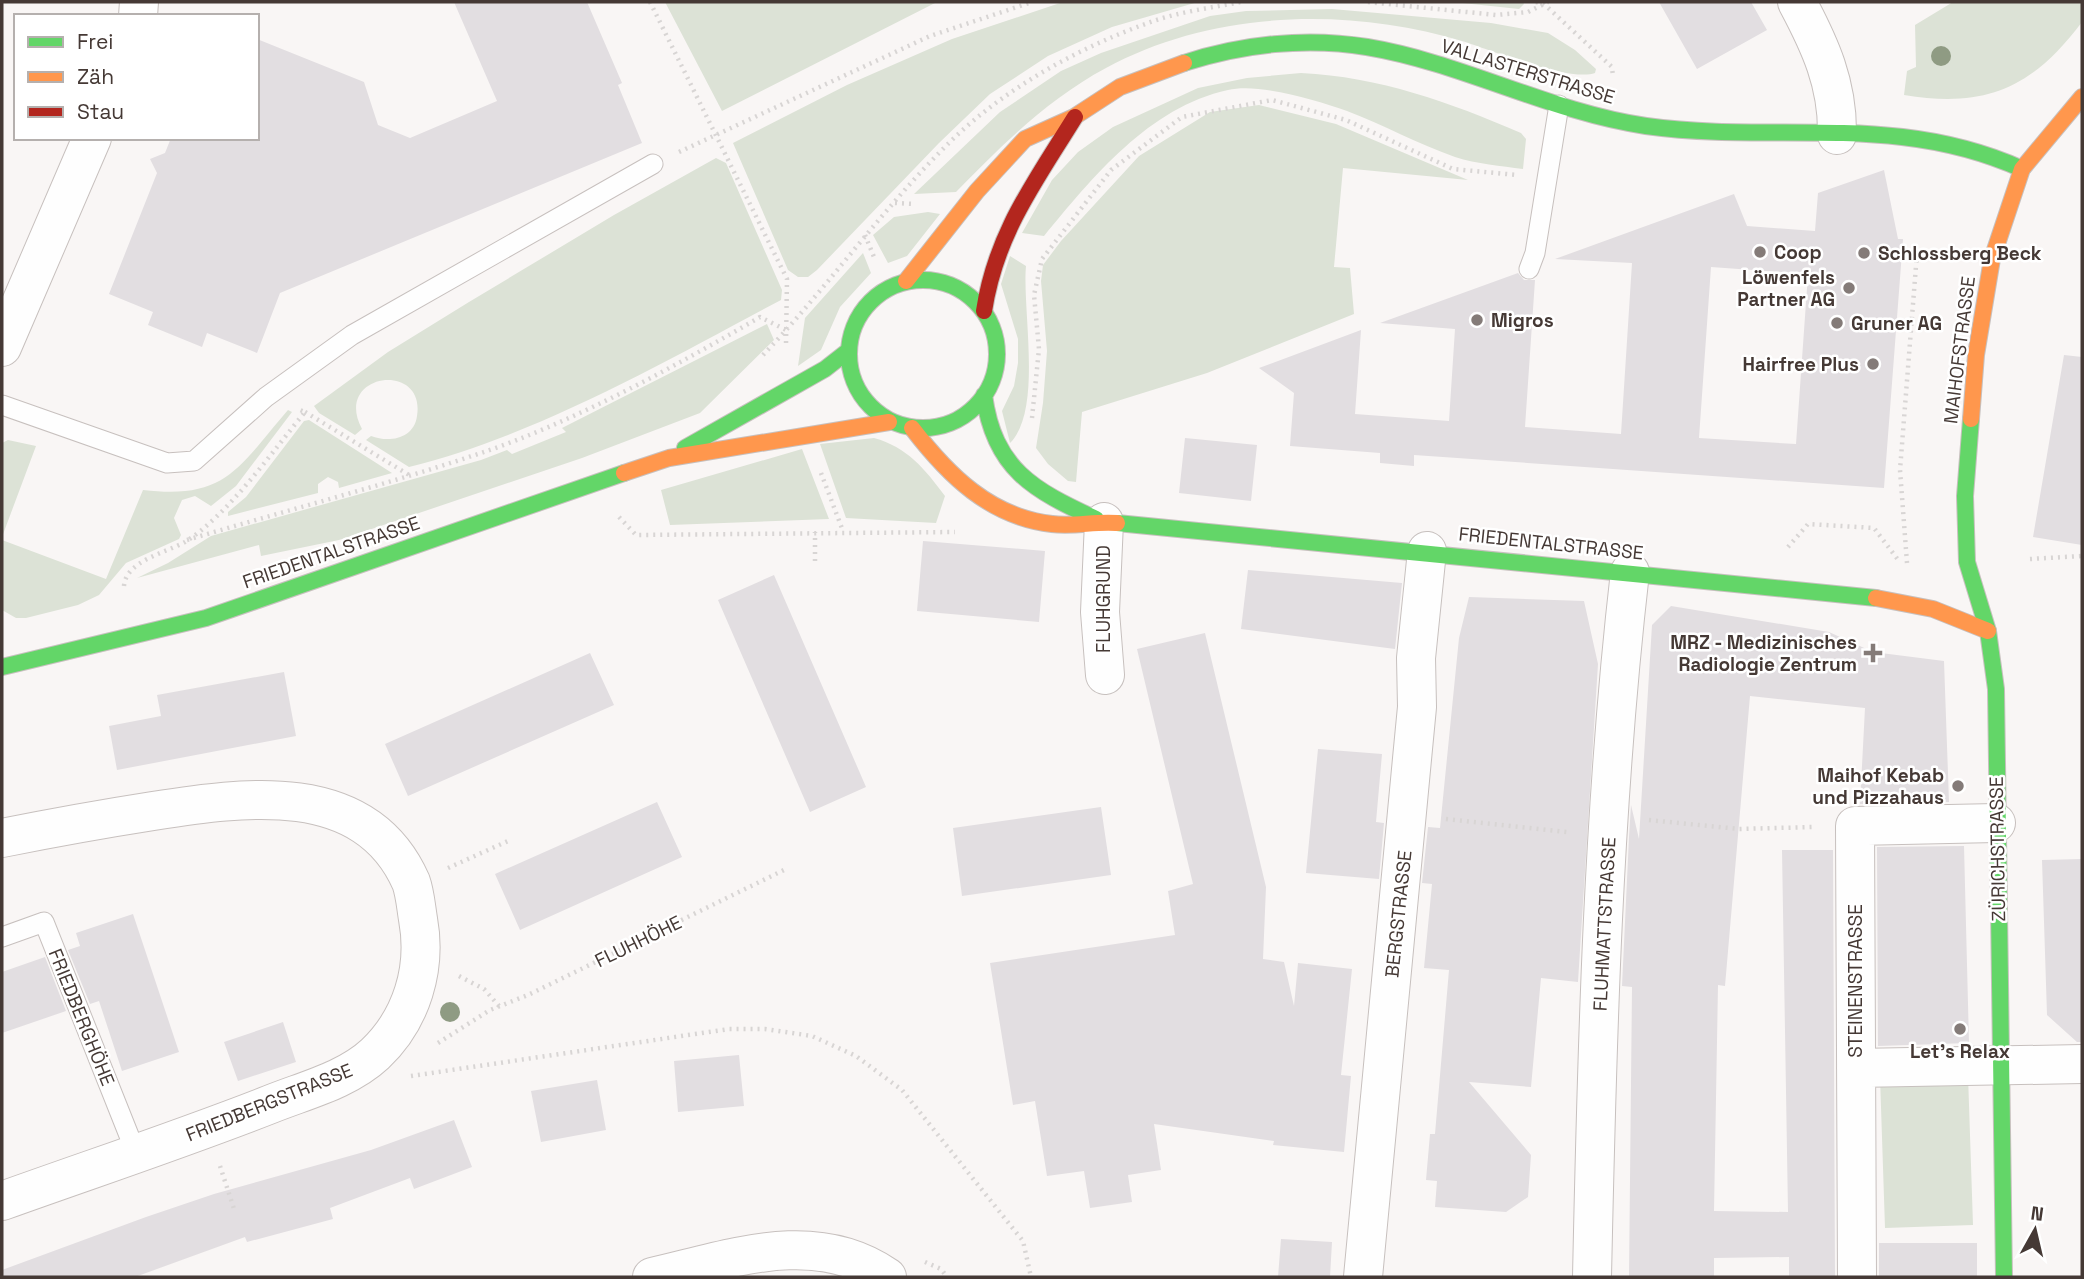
<svg xmlns="http://www.w3.org/2000/svg" width="2084" height="1279" font-family="'Space Grotesk',sans-serif">
<style>
.green{fill:#dce2d6}
.building{fill:#e2dee1;fill-rule:evenodd}
.lines{fill:none;stroke-linecap:round;stroke-linejoin:round}
.lane-casing{stroke:#c7c0be;stroke-width:21}
.street-casing{stroke:#c7c0be;stroke-width:40}
.fast-casing{stroke:#c7c0be;stroke-width:18}
.slow-casing{stroke:#c7c0be;stroke-width:18}
.jam-casing{stroke:#c7c0be;stroke-width:18}
.path{stroke:#d8d5d4;stroke-width:4.5;stroke-dasharray:2 5;stroke-linecap:butt}
.lane{stroke:#fefefe;stroke-width:19}
.street{stroke:#fefefe;stroke-width:38}
.fast{stroke:#63d668;stroke-width:16}
.slow{stroke:#ff974d;stroke-width:16}
.jam{stroke:#b3261e;stroke-width:16}
.tree{fill:#8f9b83}
.poi-dot{fill:#847b78;stroke:#fff;stroke-width:2.5}
.labels{text-anchor:middle;stroke-width:5;stroke-linejoin:round;paint-order:stroke}
.street-label{font-size:19px;fill:#453935;stroke:#fff}
.poi-label{font-size:19px;font-weight:bold;fill:#453935;stroke:#fff;text-anchor:start}
</style>
<rect width="100%" height="100%" fill="#f9f6f5"/>
<path class="green" d="M665,2h272l-215,109z
M1063,2h135l-86,25 -64,29 -58,38 -51,49 -122,127 -9,7h-10l-10,-7 -55,-127 114,-58 105,-46z
M1453,2h70l1,2 -5,5z
M1953,2h129v20c-49,65 -95,87 -178,73l3,-24 9,-4 -1,-42z
M1332,9l159,14 57,10 27,17 21,19 -1,4c-25,9 -104,-23 -133,-32 -114,-34 -250,-31 -356,27 -58,31 -104,77 -150,124l-42,2 86,-82 61,-41 40,-18 109,-37 36,-5z
M1301,73c79,4 148,29 220,60l5,6 -3,30c-22,-3 -46,-5 -68,-12 -37,-13 -71,-32 -108,-46 -31,-11 -87,-28 -119,-21 -79,17 -136,88 -184,146l-22,-3 30,-53 26,-28 35,-25 85,-39 49,-10z
M1259,105l77,19 132,56 -125,-12 -9,99 16,1 4,46 -147,59 -125,39 -6,70 -8,-1 -20,-17 -12,-16 7,-45 4,-52 -6,-70 2,-16 18,-24 78,-85 71,-44z
M716,158l10,5 56,127 -1,10c-117,62 -243,135 -372,167l-43,-27 5,-4c18,7 43,3 46,-20 9,-56 -85,-43 -55,13l-7,6 -36,-22 -5,-7 74,-54 81,-50 145,-87z
M928,212l12,2 -33,42 -19,7 -15,-28 21,-18z
M863,253l8,20 -31,34 -19,43 -23,16 7,-48z
M1010,256l16,10c-4,44 17,144 -16,177l-8,-32 12,-25 4,-23v-24l-17,-55z
M767,324l7,16 -74,73 -118,45 -243,82 -78,16 -2,-11 -122,33 31,-15 43,-27 270,-76 26,-10 5,4 54,-22 -4,-4z
M288,410l4,2 -56,74 -25,20 -16,-10 -13,4 -8,18 7,17 -2,4 -53,24 -27,32 -21,10 -52,13h-10l-14,-8v-70l104,39 37,-89c83,10 95,-22 145,-80z
M309,420l83,53 -53,15 -1,-6 -10,-5 -10,7v9l-90,23v-4l18,-15 58,-76z
M874,438c33,9 51,31 71,58l-9,27 -90,-5 -26,-74z
M8,440l28,6 -34,91v-94z
M802,449l27,70 -159,6 -9,-35z
M1968,1075l5,150 -88,3 -5,-151z"/>
<path class="building" d="M454,2h133l35,81 -4,2 24,58 -362,150 -23,60 -50,-20 -5,14 -54,-22 5,-13 -44,-18 48,-121 -7,-14 15,-6 6,-15h86v-99l107,43 14,43 32,13 87,-37z
M1659,2h92l16,28 -70,39z
M1884,170l14,69h5l-19,249 -470,-33v11l-34,-3v-10l-90,-7 4,-53 -35,-25 102,-38 -6,84 94,7 6,-92 -75,-6 138,-50 6,7h11l-10,147 96,7 11,-171 -77,-4 179,-65 13,32 68,5 3,-38zM1711,267l97,7 -12,170 -97,-6z
M2064,355l18,2v188l-49,-8z
M1185,438l72,7 -6,56 -72,-8z
M923,541l122,10 -6,71 -122,-11z
M1248,570l154,13 -7,66 -154,-20z
M774,575l92,212 -56,25 -92,-212z
M1469,597l115,4 14,63 -20,318 -37,-4 -10,109 -62,-5 62,73 -3,42 -22,15 -71,-5 2,-26 -11,-1 4,-46h5l14,-164 -25,-2 8,-84 -10,-1 6,-56 12,1 19,-190z
M1671,606l158,26 44,20 71,9 5,141 -89,2 5,-96 -115,-12 -25,290 -7,-1 -4,226 74,1 -6,-362h51l2,427h-46v-20l-75,1v19h-85l3,-290 -10,-1 7,-149 2,-32 8,34 13,-214z
M1205,633l61,254 -3,72 21,3 10,44 4,-43 54,6 -11,106 10,1 -7,76 -71,-7 1,-4 -120,-17 7,46 -33,5 4,27 -42,6 -6,-37 -37,5 -12,-75 -22,4 -23,-142 185,-28 -7,-44 25,-7 -56,-235z
M590,653l24,52 -206,91 -23,-52z
M284,672l12,64 -179,34 -8,-44 52,-10 -4,-21z
M1318,749l64,5 -6,68 8,1 -5,56 -73,-6z
M657,802l25,55 -162,73 -25,-56z
M1101,807l10,68 -149,21 -9,-68z
M1964,846l5,197 -91,3 -1,-199z
M2082,859v183h-5l-30,-27 -5,-155z
M133,914l46,138 -57,19 -23,-70 -9,3 -22,-54 12,-4 -4,-13z
M45,957l21,54 -64,22v-61z
M283,1022l13,40 -58,19 -14,-39z
M739,1055l5,51 -66,6 -4,-51z
M597,1080l9,50 -65,12 -10,-51z
M454,1120l18,47 -58,22 -4,-11 -80,30 3,11 -86,23 -2,-5 -110,40h-133v-7l144,-53 68,-23 157,-44z
M1281,1239l51,3 -2,35h-52z
M1879,1243h98v34h-98z"/>
<g class="lines">
<g class="lane-casing">
<path id="lane" d="M1529,269l6,-16 24,-148
M2,405l165,58 27,-2 72,-64 86,-62 301,-171
M2,937l42,-15 92,231"/>
</g>
<g class="street-casing">
<path id="street" d="M1797,2c23,43 41,82 40,133
M138,16l1,-14
M2,347l90,-209
M1104,522l-4,90 5,63
M2,838c50,-10 100,-19 151,-27 90,-14 212,-33 258,71 4,11 5,25 7,37 9,49 -6,100 -43,135 -28,26 -69,36 -104,50 -89,35 -180,65 -269,97
M1856,1068l226,-4
M652,1277c79,-18 163,-50 235,0
M1363,1277l49,-518 5,-52 -1,-49 11,-107
M1592,1277c5,-235 11,-471 38,-705
M1857,1277l-2,-451 141,-3"/>
</g>
<g class="fast-casing">
<path id="fast" d="M1184,63c58,-19 122,-26 183,-16 96,16 183,65 279,79 132,18 249,-14 376,43
M849 354a74 74 0 1 1 148 0a74 74 0 1 1-148 0Z
M984,395c10,74 49,95 112,124
M1971,419l-6,77 2,66 21,69 8,58 8,588
M685,448l140,-79 23,-18
M1117,523l759,75
M2,667l204,-49 418,-145"/>
</g>
<g class="slow-casing">
<path id="slow" d="M906,281l71,-90 48,-52 49,-22 46,-30 64,-24
M1971,419l5,-64 16,-96 30,-90 60,-72
M912,428c36,47 78,89 140,96 22,3 43,-3 65,-1
M624,473l45,-15 220,-36
M1876,598l57,11 55,22"/>
</g>
<g class="jam-casing">
<path id="jam" d="M984,311c12,-78 51,-129 91,-194"/>
</g>
<path class="path" d="M650,2l137,277 -1,65
M1368,2l128,13 32,-3 20,-10
M1536,2l8,2 68,63 1,10
M679,152l251,-116 102,-34
M895,203l19,1
M865,235l9,22
M763,355c66,-69 121,-149 190,-216 53,-51 125,-91 195,-116 29,-11 62,-15 93,-21
M305,412l104,63
M1032,418l7,-69 -5,-54 8,-36 69,-89 71,-53 90,-17 74,20 107,49 64,6
M821,473l22,58
M619,517l17,18 319,-3
M187,540c97,-29 195,-54 291,-86 94,-31 196,-87 282,-137l26,13
M1788,547l20,-23 66,4 25,33
M2030,559l52,-3
M815,561v-29
M1907,563l-7,-93 17,-217
M124,586c2,-25 41,-33 61,-44 43,-27 87,-90 120,-130l-5,-2
M1446,819l121,13
M1649,820l90,9 75,-2
M448,868l60,-27
M459,976l25,13 15,17
M438,1043l52,-33 38,-15 256,-125
M411,1076l318,-47h36l47,7 44,20 46,34 121,151 8,36
M220,1166l15,46
M925,1262l16,7 6,8"/>
<use href="#lane" class="lane"/>
<use href="#street" class="street"/>
<use href="#fast" class="fast"/>
<use href="#slow" class="slow"/>
<use href="#jam" class="jam"/>
</g>
<g class="tree">
<circle cx="1941" cy="56" r="10"/>
<circle cx="450" cy="1012" r="10"/>
</g>
<g class="poi-dot">
<circle cx="1760" cy="252" r="7"/>
<circle cx="1864" cy="253" r="7"/>
<circle cx="1849" cy="288" r="7"/>
<circle cx="1477" cy="320" r="7"/>
<circle cx="1837" cy="323" r="7"/>
<circle cx="1873" cy="364" r="7"/>
<path d="M1869.5 642.5h7v7h7v7h-7v7h-7v-7h-7v-7h7z"/>
<circle cx="1958" cy="786" r="7"/>
<circle cx="1960" cy="1029" r="7"/>
</g>
<g class="labels">
<g class="street-label">
<text transform="translate(1528 71) rotate(17)" y="7">VALLASTERSTRASSE</text>
<text transform="translate(1959 350) rotate(-83)" y="7">MAIHOFSTRASSE</text>
<text transform="translate(1551 543) rotate(6)" y="7">FRIEDENTALSTRASSE</text>
<text transform="translate(331 552) rotate(-19)" y="7">FRIEDENTALSTRASSE</text>
<text transform="translate(1103 599) rotate(-90)" y="7">FLUHGRUND</text>
<text transform="translate(1997 849) rotate(-91)" y="7">ZÜRICHSTRASSE</text>
<text transform="translate(1398 914) rotate(-84)" y="7">BERGSTRASSE</text>
<text transform="translate(1604 924) rotate(-87)" y="7">FLUHMATTSTRASSE</text>
<text transform="translate(638 941) rotate(-26)" y="7">FLUHHÖHE</text>
<text transform="translate(1855 981) rotate(-90)" y="7">STEINENSTRASSE</text>
<text transform="translate(82 1017) rotate(68)" y="7">FRIEDBERGHÖHE</text>
<text transform="translate(269 1102) rotate(-22)" y="7">FRIEDBERGSTRASSE</text>
</g>
<g class="poi-label">
<text x="1774" y="259">Coop</text>
<text x="1878" y="260">Schlossberg Beck</text>
<text x="1835" y="284" text-anchor="end">Löwenfels<tspan x="1835" dy="22">Partner AG</tspan></text>
<text x="1491" y="327">Migros</text>
<text x="1851" y="330">Gruner AG</text>
<text x="1859" y="371" text-anchor="end">Hairfree Plus</text>
<text x="1857" y="649" text-anchor="end">MRZ - Medizinisches<tspan x="1857" dy="22">Radiologie Zentrum</tspan></text>
<text x="1944" y="782" text-anchor="end">Maihof Kebab<tspan x="1944" dy="22">und Pizzahaus</tspan></text>
<text x="1960" y="1058" text-anchor="middle">Let's Relax</text>
</g>
</g>
<rect width="2084" height="1279" fill="none" stroke="#453935" stroke-width="7"/>
<rect x="14" y="14" width="245" height="126" fill="#ffffff" stroke="#b5b0ae" stroke-width="2"/>
<rect x="28" y="37" width="35" height="10" fill="#63d668" stroke="#b5b0ae" stroke-width="2"/>
<text x="77" y="49" font-size="21" fill="#453935">Frei</text>
<rect x="28" y="72" width="35" height="10" fill="#ff974d" stroke="#b5b0ae" stroke-width="2"/>
<text x="77" y="84" font-size="21" fill="#453935">Zäh</text>
<rect x="28" y="107" width="35" height="10" fill="#b3261e" stroke="#b5b0ae" stroke-width="2"/>
<text x="77" y="119" font-size="21" fill="#453935">Stau</text>
<g transform="translate(2035 1230) rotate(8)" stroke="#ffffff" stroke-width="5" paint-order="stroke">
<path d="M0-5L12 26L0 18L-12 26Z" fill="#453935"/>
<text y="-10" font-size="19" font-weight="bold" text-anchor="middle" fill="#453935">N</text>
</g>
</svg>
